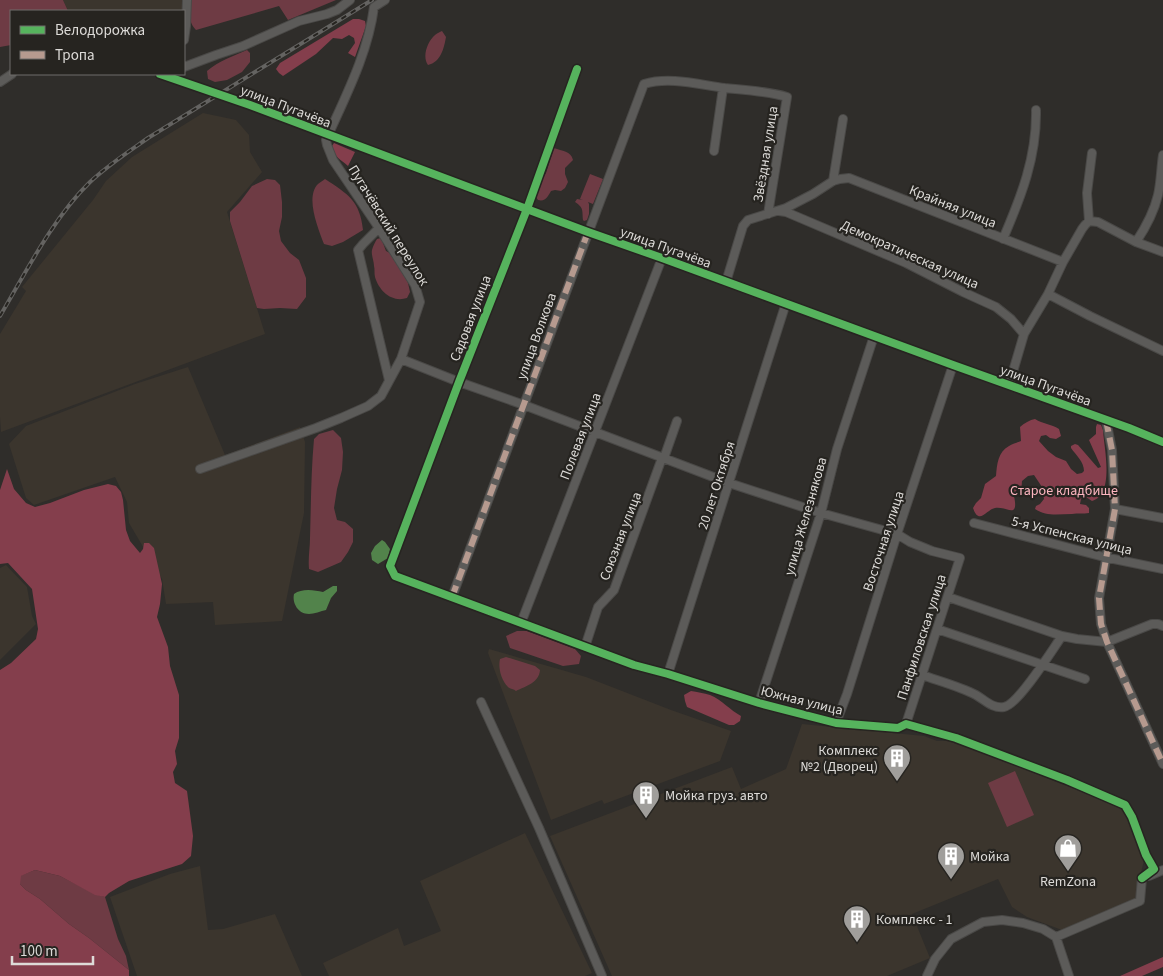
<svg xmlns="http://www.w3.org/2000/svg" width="1163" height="976" font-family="'Source Sans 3',sans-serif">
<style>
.built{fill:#3b352d}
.green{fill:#6e3b44}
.forest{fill:#843e4c}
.water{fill:#52834b}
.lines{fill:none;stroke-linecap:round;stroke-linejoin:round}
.minor-casing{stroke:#4a4947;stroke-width:10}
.minor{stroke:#5c5b59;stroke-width:8}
.rail-casing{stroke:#646361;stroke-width:4}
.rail{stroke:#262420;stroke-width:2;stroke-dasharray:5.5;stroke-linecap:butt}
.quiet{stroke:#b69a8f;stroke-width:6;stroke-dasharray:12 6;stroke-linecap:butt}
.cycleway-casing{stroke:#262420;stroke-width:11}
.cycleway{stroke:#56b35d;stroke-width:8}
.labels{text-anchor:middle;stroke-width:4.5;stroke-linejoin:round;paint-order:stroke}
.street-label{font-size:14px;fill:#dddbd8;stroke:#262420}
.park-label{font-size:14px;fill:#fdb6c0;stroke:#262420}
.poi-label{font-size:14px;fill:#dddbd8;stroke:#262420;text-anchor:start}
</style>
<rect width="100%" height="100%" fill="#2f2d2a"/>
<path class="built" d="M63,0h122l-1,11h-40l-5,-1 -3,1h-68z
M203,113l33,7 13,15 1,17 12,20 -35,40 38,122 -264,98 -1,-15v-83l26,-43 -4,-4 71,-87 13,-19 26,-24z
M188,367l37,88 75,-28 5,15 -1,71 -22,108 -67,4 -2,-23 -47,2 -4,-25 -33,-56 -2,-21 -12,-25 -81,28 -8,-7 -17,-54 17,-18 109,-42z
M6,565l21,22 5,29 4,8 -36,36v-92z
M489,649l97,28 85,33 60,21 -11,30 -116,43 -2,-4 -51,20 -63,-167z
M802,724l122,12 13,5h16l170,67 21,52 -9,39 -73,31 -35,-13 -15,-10 -14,-28 -86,35 18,44 -43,18h-275l-62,-140 182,-69 9,22 45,-20z
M525,833l67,140 -7,3h-256l-6,-13 75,-35 6,18 37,-15 -21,-50z
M200,866l8,64 15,-1 52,-15 27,62h-165l-27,-79 60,-23z"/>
<path class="green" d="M0,0h63l5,11h-57v34l-11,2z
M189,0h147l-48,20 -9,-14 -83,24c-7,-6 -8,-20 -7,-30z
M442,31l4,6c-2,11 -5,25 -18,28 -6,-8 -1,-23 7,-30 2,-2 5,-3 7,-4z
M247,50l3,3v9l-8,10 -15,8 -12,2 -7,-3 -1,-8c12,-10 26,-15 40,-21z
M554,148c8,3 17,3 19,12l-8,8v6l3,8 -3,6 -4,3 -6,-1 -4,1c-3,5 -5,11 -13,9l-2,-3 3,-12 7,-12z
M590,174l13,5 -10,25 -5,-2 1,2v10l-2,6 -3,1 -1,-1c-1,-10 1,-12 -8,-18l2,-3 6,1 -3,-1z
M267,179l8,1 5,5 2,17v15l-3,14 2,10 9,12 9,7 7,18v19l-9,12 -17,-1 -16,1 -7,-1 -27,-87v-9l10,-10 12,-16z
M325,179c23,15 35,22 38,51l-20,12 -11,4 -8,-2c-6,-16 -19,-47 -6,-60 2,-2 5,-3 7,-5z
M381,238l5,13 6,3 16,29 2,9 -3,6c-15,5 -28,-7 -32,-21 -1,-4 0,-7 -1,-11 0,-5 -3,-11 -2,-16 1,-4 3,-8 5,-11z
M333,430l8,8 2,14 -1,18 -5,19 -3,19 3,12 8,2 8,7v13l-5,10 -7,10 -23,10 -9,-3c-1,-11 1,-21 1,-31 1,-33 1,-66 4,-99l5,-5z
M517,631h10l48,18 6,7 -2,8 -16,2 -53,-18 -4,-12z
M506,657l29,9 5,4c-1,13 -14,16 -24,21 -2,-2 -6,-2 -8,-4 -7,-7 -10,-19 -8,-28z
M1015,771l19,44 -27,12 -19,-44z
M35,870l25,6 35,18 10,3 13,42 8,17 3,14 -40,-32 -20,-14 -29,-25 -14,-9 -6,-6v-8z"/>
<path class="forest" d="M353,19h6l6,2 1,5 -11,31 -7,-4 7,-10 -1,-5 -5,-3 -7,4 -9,-1 -17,16 -33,22 -4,-3 -3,-4 4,-6z
M334,143l21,9 -7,14c-8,-7 -13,-8 -16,-20z
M1035,419c8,5 16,5 24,10l2,7 -5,3 -6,-1 -4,-3 -5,1 -2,5 9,10 8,6 10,4 5,8 6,5 5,-1 2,-2c0,-9 -8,-16 -13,-23v-2l4,-2 3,1 20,23 3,-1 -12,-27 7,-6v-7l1,-3 4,1 2,5c1,18 12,64 -11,71l-6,-4 -5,2 -1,5 6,1 3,3v5c-6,1 -11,0 -17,1 -13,0 -25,3 -37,-5l1,-3 4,-2 4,-5 -2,-12 -8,-12 -6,1 -6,5 -1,14 -7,1c5,24 -7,10 -19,12 -8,1 -16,18 -22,0l3,-5 5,-5 4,-14 11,-8c1,-12 2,-24 13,-30 4,-3 8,-3 12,-5l-1,-14c4,-4 10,-7 15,-8z
M7,469l7,20 12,14 9,4 15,-4 34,-13 24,-6 8,2 5,6 2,8 3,30 4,11 10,12 3,-4 1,-6h5l5,5 8,36 -2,20 -3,13 11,30 2,19 9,29v43l-4,13 2,13 -4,8 2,11 12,8 6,45 -2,20 -9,8 -53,17 -20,12 -4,4 -10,-2 -35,-19 -25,-6 -14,6 -1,8 6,6 14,9 29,25 20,14 40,32v6h-129v-306l11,-7 25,-24 2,-10 -6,-40 -24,-26 -8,1v-74z
M691,691c6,1 13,2 19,4 12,5 20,15 31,21l-1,5 -6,4h-5l-42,-18 -2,-6 -1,-6z
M1163,957v10l-21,9h-22z"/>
<path class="water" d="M382,540l3,2 5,7 -2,9 -10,6 -6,-4 -1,-7 4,-7z
M333,586h4v5l-6,7 -5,12c-5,1 -12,4 -17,4 -11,0 -17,-11 -15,-20 8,-6 20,-4 29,-2z"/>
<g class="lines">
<g class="minor-casing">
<path id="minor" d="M184,40l2,-14 1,-26
M184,67l32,-12 27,-9 56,-25 28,-7 10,-4 13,-10
M577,69l-50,140 -68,173 -69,184 5,10 239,89 34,9 91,29 77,20 62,5 8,-4 50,14 111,42 58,25 7,12 14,38 8,14 -12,9
M160,74l90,31 338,127 74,26 291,107 176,63 34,14
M0,82l12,-8
M714,151l9,-63
M833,181l10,-62
M779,211l7,1 120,51 57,29 33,15 15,12 13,15
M1089,221l9,1 38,20 27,10
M1089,221l-2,-28 5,-40
M379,228l-16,16 -5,6 31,130
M1003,239c18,-42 34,-82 33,-129
M1136,242c10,-15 18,-30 22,-47 3,-13 3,-27 5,-40
M726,282l17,-56 5,-6 38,-12 27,-14 20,-13 7,-2 9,-1 214,84
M1048,294l42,22 73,35
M401,359l58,23 65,23 205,78 92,30 76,21 13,8 22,9 28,7 -54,166
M1009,385l15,-51 24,-40 15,-32 19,-33 3,-4 4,-4
M1106,420l6,30 3,59 -16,89 2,26 6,18 56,122
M664,458l13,-37
M200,469l116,-41 25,-10 27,-12 13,-10 20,-37 19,-57 -5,-17 -36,-57 -46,-68 -6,-15 -1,-5c19,-43 42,-86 48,-133l11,-7
M1115,509l48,9
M974,523l130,34 59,12
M452,597l192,-513c26,-8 56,1 81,4 21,2 42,3 62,9l-19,117
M948,597l114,39 15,3 30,3 45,-18h6l5,2
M521,623l141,-365
M937,629l148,50
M585,647l13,-40 16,-17 48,-132
M668,674l118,-371
M922,675c17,6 39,12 54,20 9,5 17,14 28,12 14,-2 48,-57 58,-71
M481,702l58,126 63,148
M759,703l62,-190 16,-64 37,-113
M836,723l11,-29 50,-160 56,-169
M1149,876l14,-6
M1056,937l84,-36 2,-23
M927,976l8,-17 16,-20 32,-17 19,-2 21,3 20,6 13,8 13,39"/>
</g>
<use href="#minor" class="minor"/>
<g class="rail-casing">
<path id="rail" d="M0,316c26,-44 53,-98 90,-134 18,-17 38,-30 58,-44l224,-138"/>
</g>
<use href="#rail" class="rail"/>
<path class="quiet" d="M1106,420l6,30 3,59 -16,89 2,26 6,18 56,122
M452,597l136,-365"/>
<g class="cycleway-casing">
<path id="cycleway" d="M577,69l-50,140 -68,173 -69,184 5,10 239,89 34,9 91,29 77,20 62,5 8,-4 50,14 111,42 58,25 7,12 14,38 8,14 -12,9
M160,74l90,31 338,127 74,26 291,107 176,63 34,14"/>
</g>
<use href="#cycleway" class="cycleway"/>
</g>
<defs>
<g id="building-pin" transform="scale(1.4375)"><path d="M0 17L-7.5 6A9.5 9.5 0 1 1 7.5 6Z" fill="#a09e9b" stroke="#262420"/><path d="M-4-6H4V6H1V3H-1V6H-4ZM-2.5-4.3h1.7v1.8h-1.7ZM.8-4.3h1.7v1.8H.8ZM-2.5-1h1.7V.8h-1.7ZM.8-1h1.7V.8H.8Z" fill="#fff"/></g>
<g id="shop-pin" transform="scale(1.4375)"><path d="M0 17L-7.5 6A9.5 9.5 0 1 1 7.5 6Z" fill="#a09e9b" stroke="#262420"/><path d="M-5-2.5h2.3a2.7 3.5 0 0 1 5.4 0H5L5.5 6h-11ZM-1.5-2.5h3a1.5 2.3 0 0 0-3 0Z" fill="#fff"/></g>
</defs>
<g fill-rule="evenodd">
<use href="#building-pin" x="897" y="758"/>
<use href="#building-pin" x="646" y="795"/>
<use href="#shop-pin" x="1068" y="848"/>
<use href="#building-pin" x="951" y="856"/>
<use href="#building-pin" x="857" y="919"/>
</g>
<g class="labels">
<g class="street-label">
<text transform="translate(286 106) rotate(21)" y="5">улица Пугачёва</text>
<text transform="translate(765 154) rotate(-81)" y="5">Звёздная улица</text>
<text transform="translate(953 206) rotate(22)" y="5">Крайняя улица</text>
<text transform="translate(389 225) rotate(58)" y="5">Пугачёвский переулок</text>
<text transform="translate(666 247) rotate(20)" y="5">улица Пугачёва</text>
<text transform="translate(910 254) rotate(24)" y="5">Демократическая улица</text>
<text transform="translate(470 318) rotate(-69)" y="5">Садовая улица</text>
<text transform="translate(536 336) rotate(-70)" y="5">улица Волкова</text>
<text transform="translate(1046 385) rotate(20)" y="5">улица Пугачёва</text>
<text transform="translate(580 436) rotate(-69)" y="5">Полевая улица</text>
<text transform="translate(716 485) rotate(-72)" y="5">20 лет Октября</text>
<text transform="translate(805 516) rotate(-74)" y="5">улица Железнякова</text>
<text transform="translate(1072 535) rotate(14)" y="5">5-я Успенская улица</text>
<text transform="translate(620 536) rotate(-69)" y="5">Союзная улица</text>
<text transform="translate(883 541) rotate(-72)" y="5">Восточная улица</text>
<text transform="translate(921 637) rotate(-72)" y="5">Панфиловская улица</text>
<text transform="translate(802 700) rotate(14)" y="5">Южная улица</text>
</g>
<g class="park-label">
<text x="1064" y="495">Старое кладбище</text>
</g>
<g class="poi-label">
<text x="878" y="755" text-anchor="end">Комплекс<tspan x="878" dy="16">№2 (Дворец)</tspan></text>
<text x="665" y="800">Мойка груз. авто</text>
<text x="970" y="861">Мойка</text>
<text x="1068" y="886" text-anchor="middle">RemZona</text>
<text x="876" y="924">Комплекс - 1</text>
</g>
</g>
<rect x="10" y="10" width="175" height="65" fill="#262420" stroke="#6f6d6a"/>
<rect x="20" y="26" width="25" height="8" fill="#56b35d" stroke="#6f6d6a"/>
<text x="55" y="35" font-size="15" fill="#dddbd8">Велодорожка</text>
<rect x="20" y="51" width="25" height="8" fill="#b69a8f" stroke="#6f6d6a"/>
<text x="55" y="60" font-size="15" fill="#dddbd8">Тропа</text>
<path d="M12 956v8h81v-8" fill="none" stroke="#dddbd8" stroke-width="2.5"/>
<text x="20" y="956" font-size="15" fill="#dddbd8" stroke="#262420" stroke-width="4" paint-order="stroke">100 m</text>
</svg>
